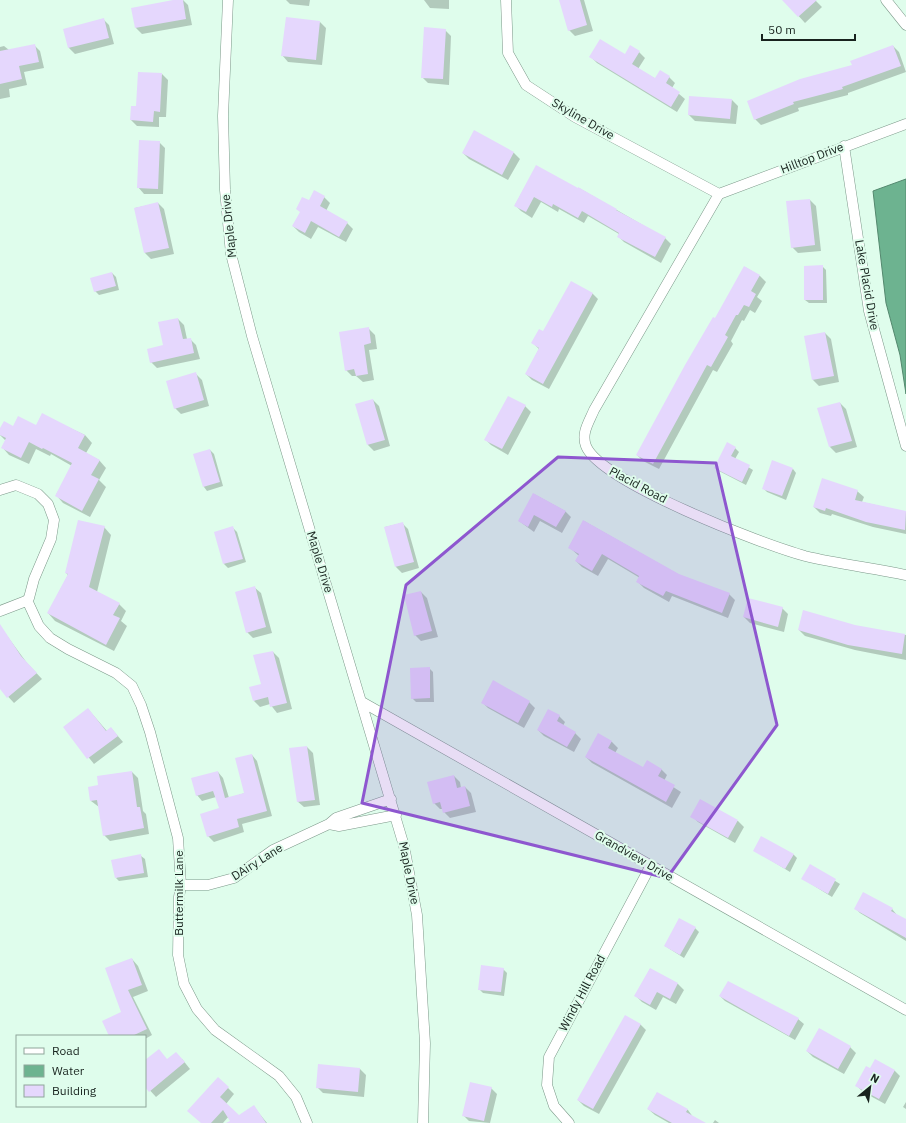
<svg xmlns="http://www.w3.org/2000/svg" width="906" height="1123" font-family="'IBM Plex Sans',sans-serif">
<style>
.water{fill:#6db390;stroke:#54886e}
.shadow{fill:#0003}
.building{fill:#e5d7fd}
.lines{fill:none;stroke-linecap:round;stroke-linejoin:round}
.street-casing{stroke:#7c9889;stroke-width:11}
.street{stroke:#fff;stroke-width:10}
.marked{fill:#8e57cf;fill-opacity:0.2;stroke:#8e57cf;stroke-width:3;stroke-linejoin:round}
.labels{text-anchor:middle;stroke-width:4;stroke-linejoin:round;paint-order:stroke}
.street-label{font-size:12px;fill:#18231e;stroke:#dffdec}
</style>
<rect width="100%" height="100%" fill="#dffdec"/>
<path class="water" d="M906,179v215l-6,-39 -14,-52 -13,-112z"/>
<path class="shadow" d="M178,0h5l5,5 4,20 -50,9 -6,-6 -4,-19z
M286,0h24l-1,6 -19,-2z
M424,0h25v9l-19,-1z
M560,0h24l9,31 -18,5 -6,-6z
M784,0h31l7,7 -17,16z
M103,19l6,6 5,19 -39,10 -6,-6 -5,-18z
M320,22l6,6 -4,37 -34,-3 -6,-7z
M445,30l6,6 -2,49 -21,-2 -6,-6z
M34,45l6,6 4,17 -20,4 3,13 -18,4 1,8 -10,2v-52l4,-1 5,4z
M893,46l6,6 7,20 -58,21v2l-50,13 1,3 -38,14 -6,-6 98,-53z
M639,52l6,6 -7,11 18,10 13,-2 6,6 -3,5 13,11 -8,13 -80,-49 -6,-6 34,-2z
M162,74l6,6 -2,37h-7v10l-22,-1 -6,-6 6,-13z
M732,100l6,6 -2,18 -41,-3 -6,-6z
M475,132l39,21 6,6 -12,21 -39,-21 -6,-6z
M159,142l6,6 -2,46h-19l-6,-7z
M536,167l42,23 1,-2 86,50 6,6 -10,19 -37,-21 -6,-6 1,-2 -31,-18 -4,7 -25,-14 -1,3 -17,-10 -9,16 -11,-7 -6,-6z
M324,197l6,6 -4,8 21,12 6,6 -7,13 -28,-15 -7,12 -12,-7 -6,-6 16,-24z
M810,200l6,6 5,45 -23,2 -6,-6z
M158,203l6,6 10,45 -23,5 -6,-6 -10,-45z
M822,266l4,4 1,33h-18l-4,-3z
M745,267l15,9 6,6 -9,15 5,4 -7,12 -5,-3 -6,11 -2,-1 -11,21 2,3 -16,28 -4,-2 -54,99 -16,-8 -6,-6z
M112,273l4,4 3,13 -20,5 -4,-4z
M592,293l6,6 -49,90 -17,-9 -6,-6 13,-25 -6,-6z
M178,319l6,6 3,14h3l6,6 4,14 -43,9 -6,-6 14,-16z
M369,329l6,6 2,14 -8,1 5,30 -11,2 -7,-6h-4l-6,-6z
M825,333l6,6 8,43 -20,4 -6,-6 -8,-43z
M196,374l6,6 7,26 -28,8 -6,-6z
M373,400l6,6 11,40 -16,5 -6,-6z
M840,403l6,6 11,38 -21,6 -6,-6z
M525,406l6,6 -23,43 -17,-10 -6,-6z
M42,415l43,20 7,8 -6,10 13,7 7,8 -7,12 7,7 -16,30 -27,-14 -7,-8 16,-29 -21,-12 -1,2 -14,-7 -7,15 -20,-9 -7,-8 4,-6 -6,-6v-4l13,-4 24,-1z
M735,448l4,4 -4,7 18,11 -7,15 -27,-14 -4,-3z
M210,450l4,4 9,32 -16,5 -3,-4z
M793,469l3,4 -10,27 -19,-8 -4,-4z
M857,491l7,6 -2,5 44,10v22l-33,-7 -41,-13 -1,2 -11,-3 -6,-6z
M534,494l31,17 6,6 -9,16 -22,-12 -6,11 -15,-11z
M584,521l95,54 50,19 6,6 -7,18 -56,-22 -3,6 -25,-14 -6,-6 2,-4 -32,-19 -10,17 -16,-9 -6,-6 3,-5 -10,-9z
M402,523l6,6 11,39 -17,5 -6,-6 -11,-40z
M104,527l7,8 -14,57 22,12 7,7 -5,10 6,5 -13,25 -59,-30 -7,-8 20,-38 -2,-2z
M233,528l4,4 9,30 -18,6 -4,-4z
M254,587l7,6 11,40 -19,5 -6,-6z
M421,592l6,6 11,39 -17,4 -6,-6 -10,-39z
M782,608l6,6 -4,18 -34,-9 -6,-6z
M855,626l51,9v25l-51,-10 -50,-14 -6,-6z
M2,629l25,34 15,16 -28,24 -14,-15v-58z
M273,652l6,6 13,51 -15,4 -7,-9 -10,3 -6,-6 8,-16z
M429,668l4,4 1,30h-18l-4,-4z
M482,702h47l6,6 -11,20 -36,-20z
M88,709l19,22 4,-3 12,14 -29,22 -30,-37z
M559,716l6,6 -2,4 12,7 6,6 -7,13 -30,-16 -6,-6z
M599,735l13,7 6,6 -3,5 28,16h18l6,6 -3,6 17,11 -9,16 -80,-45 -6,-6z
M307,747l6,6 7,52 -16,2 -7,-6z
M252,755l5,6 15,55 -30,8 2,8 -30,10 -6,-6 12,-27 -4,-12 -14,4 -5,-6 21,-23 5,6 6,20 16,-5z
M132,772l6,6 5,33 3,3 3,20 -39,7 -6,-6 -5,-28 -8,-6 8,-15z
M454,776l6,6 1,6 4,-1 6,6 5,19 -26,6 -6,-6 -1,-3h-3l-6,-6z
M692,816l46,5 6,6 -9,16 -37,-21z
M754,850l39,4 4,4 -7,14z
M141,856l4,3 3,18 -29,4 -3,-3z
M810,865l30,19 -8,13 -29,-18z
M855,908l37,1 5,6 9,5v21l-46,-28z
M695,928l4,4 -15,26 -19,-12z
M132,959l6,7 10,25 -15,6 19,38 -7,4v-3h-35l12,-24z
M503,969l4,4 -3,23 -21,-3 -4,-4z
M650,969l28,15 6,6 -8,14 -13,-7 -7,13 -14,-8 -6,-6z
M720,996l78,23 6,5 -9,16 -70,-39z
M640,1024l6,6 -47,84 -15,-8 -6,-6z
M850,1047l6,6 -12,21 -31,-17 -6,-6z
M182,1059l8,10 -34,28 -11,-12v-23z
M360,1069l6,6 -2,22 -41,-4 -6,-6z
M870,1069l24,1 6,6 -15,28 -22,-12 -6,-6z
M218,1078l16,16 -8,10 13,12 15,-9 13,16h-34l-4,-7 -6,7h-21z
M491,1088l6,6 -7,29 -21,-2 -6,-6z
M657,1093l31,17 5,7 11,6h-35l-14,-8 -7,-6z
M906,1102v7l-3,-2z
M715,1120l4,3h-6z"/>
<path class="building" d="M173,0h10l3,19 -51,9 -4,-20z
M559,0h21l7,25 -19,6z
M782,0h35l-19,17z
M286,17l34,4 -4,39 -35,-4z
M104,18l5,20 -41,10 -5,-19z
M424,27l22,2 -3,50 -22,-1z
M600,39l25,15 5,-9 10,6 -8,13 23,14 5,-8 10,6 -4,7 14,9 -9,15 -82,-50z
M35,44l4,18 -20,4 3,13 -22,5v-33z
M893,45l8,21 -59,21 1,2 -50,13 1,2 -40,16 -7,-19 53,-22 52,-14 -2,-4z
M138,72l24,1 -2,39 -6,-1 -1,11 -23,-2 1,-14h5z
M689,96l43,3 -2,20 -42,-4z
M474,130l40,22 -12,23 -40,-22z
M139,140l21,1 -2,48 -21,-1z
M536,165l42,23v-1l39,22 -1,1 50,27 -11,20 -38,-20 2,-4 -37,-22 -4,7 -25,-14 -1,3 -18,-10 -8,15 -12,-6z
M314,190l11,6 -5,10 28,16 -9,15 -28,-16 -6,12 -13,-7 8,-14 -4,-3 6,-12 7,3z
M810,199l5,46 -24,3 -5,-47z
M158,202l11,46 -25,5 -10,-45z
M823,265v35h-19v-34z
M744,266l16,9 -9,16 5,3 -7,13 -5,-2 -6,10h-2l-11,20 3,2 -17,30 -4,-2 -54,99 -17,-9 49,-90 28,-48 2,1z
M112,272l4,14 -22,6 -4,-14z
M571,281l22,12 -50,91 -18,-10 14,-26 -8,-5 8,-14 4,2z
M178,318l5,21 8,-1 3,15 -44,10 -3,-14 16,-4 -5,-23z
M369,327l2,16 -7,2 4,29 -12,2 -2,-7 -9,2 -6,-39z
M825,332l9,44 -22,4 -8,-44z
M196,372l8,28 -30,9 -8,-28z
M508,396l18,9 -24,44 -18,-9z
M373,399l12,41 -18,5 -12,-41z
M840,402l12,39 -23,6 -12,-39z
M42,413l43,22 -7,13 22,12 -9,15 8,4 -17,32 -27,-15 17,-33 -29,-15 -1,1 -13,-7 -8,16 -20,-10 5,-10 -6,-3v-7l4,-7 9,5 5,-10 18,9z
M727,442l9,5 -5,9 19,9 -8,17 -28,-14z
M210,449l10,33 -17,5 -10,-33z
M772,460l21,8 -11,28 -20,-7z
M822,478l36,12 -3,10 51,11 -1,19 -39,-8 -40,-14 -1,3 -12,-4z
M533,493l33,18 -10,16 -22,-12 -6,12 -10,-6z
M78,520l27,6 -16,61 31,16 -7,12 7,3 -14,27 -59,-32 21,-39 -3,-1z
M583,520l96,54 51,19 -8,20 -56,-22 -3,5 -27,-14 3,-6 -37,-22 -10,17 -17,-10 4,-7 -11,-6z
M403,522l11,40 -19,5 -11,-40z
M233,526l10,33 -20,5 -9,-32z
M255,586l11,41 -20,6 -11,-41z
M421,591l11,40 -18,5 -10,-41z
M748,598l35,9 -5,20 -35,-10z
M803,610l52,15 50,9 -3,20 -54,-9 -50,-15z
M0,624l21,32 16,17 -30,25 -7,-9z
M273,651l14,52 -17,4 -2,-10 -15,4 -4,-14 12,-3 -8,-29z
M430,667v31l-19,1 -1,-31z
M493,680l37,21 -12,22 -37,-20z
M88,708l18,23 5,-4 7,9 -31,23 -24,-32z
M548,709l12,6 -3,6 19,11 -9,15 -30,-17z
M598,733l14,8 -4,7 35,19 4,-7 15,9 -4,7 17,9 -9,17 -81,-45z
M307,746l8,54 -18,2 -8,-54z
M252,754l15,57 -30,8 2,8 -32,10 -7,-23 19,-6 -6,-17 -17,5 -5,-18 27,-7 7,27 19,-5 -9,-35z
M132,771l5,36h3l4,21 -41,8 -6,-36 -7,1 -2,-14 10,-2 -1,-9z
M454,775l3,13 8,-2 5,20 -27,7 -3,-11 -7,2 -6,-22z
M700,799l38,21 -10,18 -38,-21z
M761,836l33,18 -9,15 -32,-18z
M141,854l3,19 -29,5 -4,-18z
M810,864l26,15 -8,15 -27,-15z
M863,892l30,16 -2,3 15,8v19l-52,-29z
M679,918l17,9 -16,28 -16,-9z
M132,958l10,27 -14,5 19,39 -15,7h-23l-7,-15 19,-9 -16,-44z
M481,965l23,3 -3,24 -23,-2z
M650,968l28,15 -8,16 -13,-7 -7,13 -16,-9z
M728,981l71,37 -10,18 -70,-40z
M625,1015l16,9 -48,85 -16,-9z
M819,1028l32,18 -13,23 -32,-18z
M159,1049l8,10 9,-7 9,10 -36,30 -4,-5v-27z
M875,1059l20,11 -16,29 -24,-13 11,-20 4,2z
M318,1064l42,4 -2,24 -42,-4z
M218,1077l11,10 -9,10 19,18 15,-10 12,18h-40l4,-2 -7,-11 -12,13h-10l-14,-12z
M470,1082l22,5 -8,34 -22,-5z
M657,1092l31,17 -2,3 20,11h-34l-25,-14z"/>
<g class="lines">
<g class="street-casing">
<path id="street" d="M228,0l-5,116 2,74 6,64 21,82 152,510 13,69 8,128 -2,80
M506,0l2,53 18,32 49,32 144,77
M886,0l20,25
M844,146l25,165 37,135
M719,194l-125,216c-5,12 -13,23 -8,36 14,36 178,99 219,110 33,8 68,12 101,19
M719,194l187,-70
M0,490l16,-5 22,9 10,10 6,16 -3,19 -17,40 -5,19 -3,3 -26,10
M27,600l12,26 11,12 18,11 48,24 16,13 9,19 9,27 28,106 3,47 -2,12 -1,58 6,29 13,25 18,21 64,46 17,21 11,26
M362,702l544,308
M329,824l10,2 57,-11
M181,885h27l26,-7 39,-28 56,-26 7,-6 55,-19
M569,1123l-15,-17 -7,-21 2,-28 102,-192"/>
</g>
<use href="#street" class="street"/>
</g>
<path class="marked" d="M558,457l158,6 61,262 -110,153 -305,-75 44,-218z"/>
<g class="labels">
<g class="street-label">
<text transform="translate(583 119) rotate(30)" y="4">Skyline Drive</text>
<text transform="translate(812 158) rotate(-21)" y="4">Hilltop Drive</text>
<text transform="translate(229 226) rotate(-96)" y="4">Maple Drive</text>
<text transform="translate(867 285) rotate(80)" y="4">Lake Placid Drive</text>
<text transform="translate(638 485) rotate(28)" y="4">Placid Road</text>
<text transform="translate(320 562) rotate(73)" y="4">Maple Drive</text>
<text transform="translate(634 856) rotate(30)" y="4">Grandview Drive</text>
<text transform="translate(257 862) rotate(-32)" y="4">DAiry Lane</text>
<text transform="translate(409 873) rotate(79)" y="4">Maple Drive</text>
<text transform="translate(179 893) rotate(-90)" y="4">Buttermilk Lane</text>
<text transform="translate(582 993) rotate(-62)" y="4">Windy Hill Road</text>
</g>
</g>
<rect x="16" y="1035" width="130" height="72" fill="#dffdec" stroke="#8fa69a"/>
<rect x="24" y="1048" width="20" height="6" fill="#ffffff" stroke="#8fa69a"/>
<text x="52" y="1055" font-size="12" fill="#18231e">Road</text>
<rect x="24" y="1065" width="20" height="12" fill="#6db390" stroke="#8fa69a"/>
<text x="52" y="1075" font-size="12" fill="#18231e">Water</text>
<rect x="24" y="1085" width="20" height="12" fill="#e5d7fd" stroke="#8fa69a"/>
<text x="52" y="1095" font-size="12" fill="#18231e">Building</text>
<g transform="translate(870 1087) rotate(29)" stroke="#dffdec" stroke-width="3" paint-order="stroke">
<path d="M0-3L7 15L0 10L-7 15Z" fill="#18231e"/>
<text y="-6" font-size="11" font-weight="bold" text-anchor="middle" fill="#18231e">N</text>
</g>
<path d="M762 34v6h93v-6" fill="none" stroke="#18231e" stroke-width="2"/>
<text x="768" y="34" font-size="12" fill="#18231e" stroke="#dffdec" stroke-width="3" paint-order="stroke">50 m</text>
</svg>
